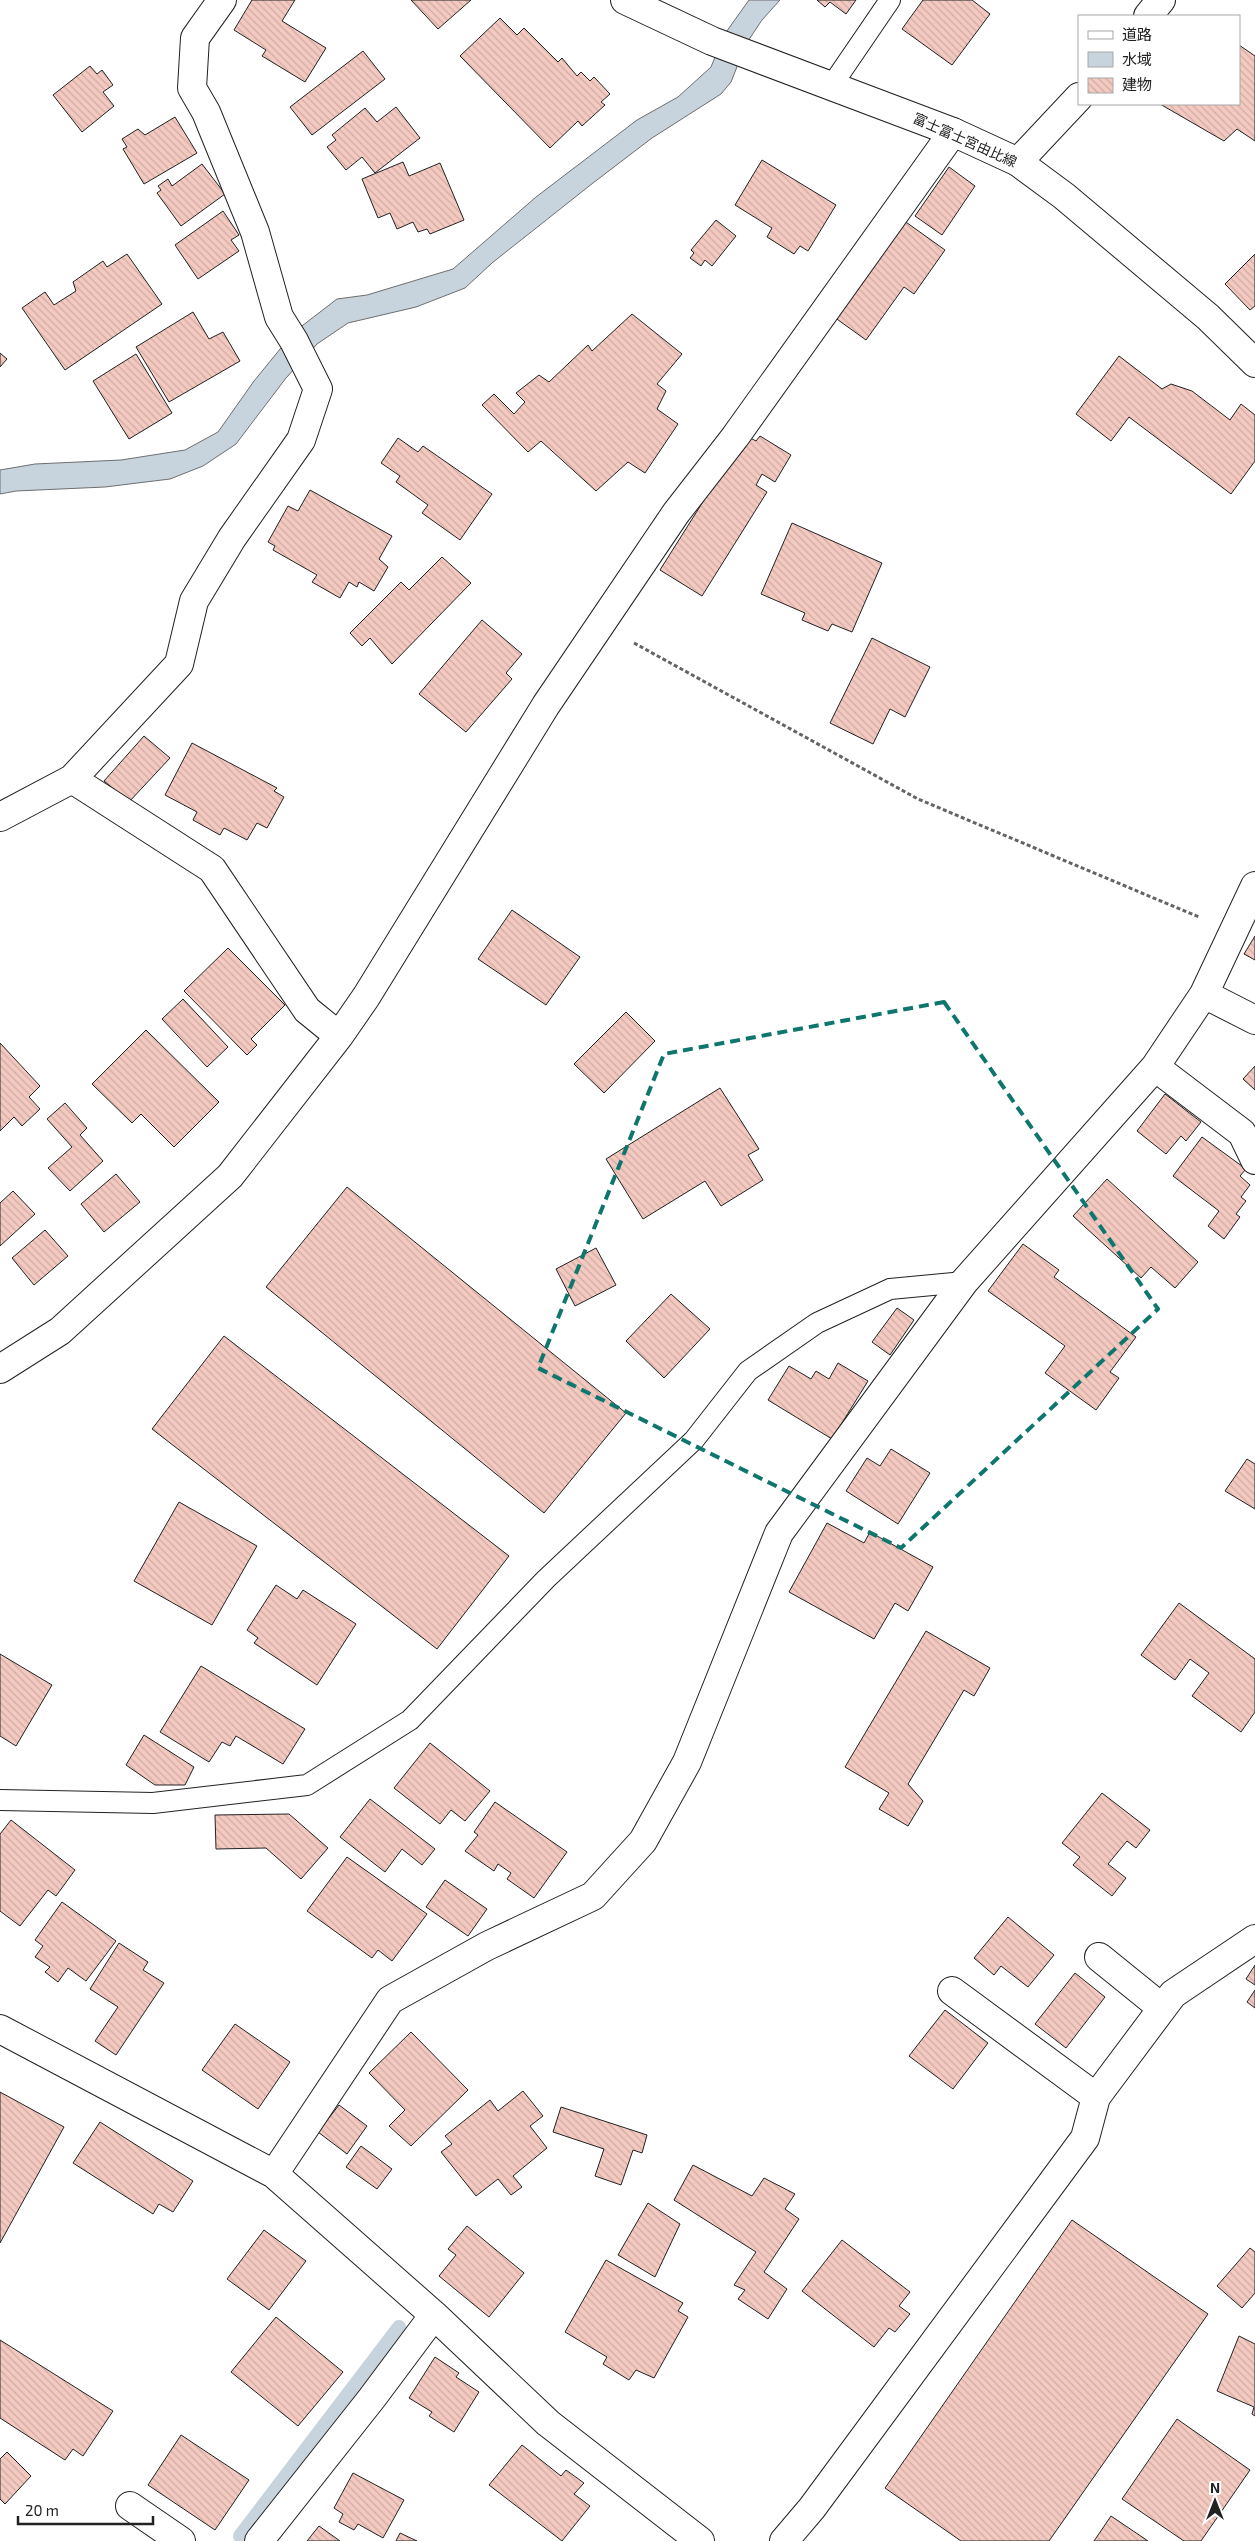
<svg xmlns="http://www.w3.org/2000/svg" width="1255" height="2541" font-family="'Exo 2','Noto Sans JP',sans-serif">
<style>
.water{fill:#c7d3dd;stroke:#6f6f6f}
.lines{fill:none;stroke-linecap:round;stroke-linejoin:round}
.stream{stroke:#c7d3dd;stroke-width:14}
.building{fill:url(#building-back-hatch);stroke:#222}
.service-casing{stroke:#222;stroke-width:22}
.minor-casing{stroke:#222;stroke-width:30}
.primary-casing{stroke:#222;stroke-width:30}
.path{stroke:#646464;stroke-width:3;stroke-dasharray:4 2.5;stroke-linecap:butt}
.service{stroke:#fff;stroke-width:20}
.minor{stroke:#fff;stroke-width:28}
.primary{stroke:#fff;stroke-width:28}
.marked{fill:none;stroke:#0f766e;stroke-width:4;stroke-dasharray:10 6;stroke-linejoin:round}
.labels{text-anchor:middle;stroke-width:4;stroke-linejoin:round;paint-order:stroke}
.street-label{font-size:14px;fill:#222;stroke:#fff}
</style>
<defs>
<pattern id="building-back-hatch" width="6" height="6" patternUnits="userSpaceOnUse" patternTransform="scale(1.25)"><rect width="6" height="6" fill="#f3c9c0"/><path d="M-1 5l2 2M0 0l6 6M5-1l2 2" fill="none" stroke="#d0aca5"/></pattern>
</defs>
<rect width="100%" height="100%" fill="#fff"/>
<path class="water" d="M749,0h31l-18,20 -16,24 -15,38 -10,12 -69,44 -59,45 -101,80 -27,25 -49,19 -68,16 -31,21 -31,34 -50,66 -33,22 -33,13 -65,8 -89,4 -16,3v-24l35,-6 86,-4 64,-10 33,-18 36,-51 40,-49 43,-33 30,-4 86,-26 83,-72 101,-77 41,-23 33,-30 13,-32z"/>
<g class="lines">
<path class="stream" d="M240,2536l159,-209"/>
</g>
<path class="building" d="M252,0h43l-13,21 44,27 -21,34 -43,-26 4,-6 -32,-20z
M411,0h60l-33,29z
M817,0h39l-10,14 -16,-12 -5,5z
M923,0h49l18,14 -38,51 -50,-36z
M500,18l17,17 7,-7 34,34 4,-4 15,18 4,-4 9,9 4,-4 16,17 -9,8 4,3 -23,21 -4,-5 -28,27 -90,-92z
M1239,45l16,11v85l-18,-12 -13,12 -64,-37h79z
M363,51l22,28 -73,56 -22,-28z
M90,66l7,8 5,-4 11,15 -10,7 11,14 -32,26 -29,-37z
M396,107l24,31 -45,35 -13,-16 -16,13 -19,-23 9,-7 -4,-5 33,-27 12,14z
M175,117l22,36 -53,31 -21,-35 4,-2 -5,-8 16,-10 7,6z
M762,160l74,45 -28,46 -8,-5 -6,8 -27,-17 5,-9 -37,-23z
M403,162l6,14 31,-13 24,57 -34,14 -3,-5 -9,3 -5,-10 -16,7 -7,-16 -12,5 -16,-39z
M202,164l23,30 -44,32 -24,-33 4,-3 -3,-4 10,-7 4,7z
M949,167l26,19 -33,49 -27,-19z
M223,211l16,24 -8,5 8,11 -41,28 -23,-34z
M716,220l20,16 -24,30 -7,-6 -4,6 -11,-8 4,-5 -3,-3z
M903,220l42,30 -31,44 -10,-7 -38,53 -32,-23z
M127,254l35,50 -97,66 -43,-62 23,-16 9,13 22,-14 -3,-9 30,-21 4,6z
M1255,254v52l-5,4 -25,-26z
M193,312l16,27 14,-7 17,29 -71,41 -33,-55z
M632,314l50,40 -25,30 9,7 -9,18 21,15 -33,49 -17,-11 -32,29 -55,-50 -13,11 -46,-47 12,-11 20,20 11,-12 -9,-9 23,-18 10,7 39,-37 4,6z
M0,353l7,6 -7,8z
M136,354l36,59 -43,26 -36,-58z
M1119,356l43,33 9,-5 21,7 38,29 11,-16 14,11v46l-24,33 -102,-77 -18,24 -35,-27z
M745,435l11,6 4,-5 31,19 -16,27 -13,-8 -6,11 11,7 -65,104 -42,-26z
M398,438l20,14 5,-6 69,48 -32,46 -38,-27 6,-8 -32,-23 4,-6 -19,-13z
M310,490l82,46 -13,23 9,8 -14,24 -15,-9 -2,5 -8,-5 -9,16 -28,-16 5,-7 -44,-25 2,-4 -7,-4 20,-36 10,5z
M792,523l90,40 -30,69 -20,-8 -4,7 -26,-11 3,-7 -44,-19z
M442,557l29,26 -79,81 -22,-26 -8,8 -12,-13 51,-51 8,8z
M482,620l40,34 -16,19 6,6 -46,53 -47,-38z
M872,638l58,29 -25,50 -15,-8 -17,35 -43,-21z
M144,736l26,22 -41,44 -25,-21z
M192,743l85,45 -3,3 10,6 -17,31 -10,-5 -10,17 -23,-12 -4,7 -27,-15 4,-8 -32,-17z
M512,910l68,47 -34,48 -68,-46z
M1255,936v24l-11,-6z
M228,948l57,57 -34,34 6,6 -10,10 -63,-64z
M183,999l45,48 -21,20 -45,-48z
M626,1012l29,29 -51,52 -30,-29z
M146,1030l73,72 -45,45 -33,-33 -9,9 -40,-39z
M0,1043l40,43 -11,11 11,12 -18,17 -8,-9 -14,14z
M1255,1066v24l-12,-11z
M720,1088l39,61 -11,6 15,25 -42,26 -16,-25 -62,38 -37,-60z
M1165,1094l36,28 -15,19 -5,-5 -15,18 -29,-23z
M65,1103l22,25 -7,7 23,26 -33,30 -22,-23 24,-21 -25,-28z
M1202,1137l44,32 -6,7 10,9 -9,12 5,4 -10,13 4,3 -16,22 -16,-13 11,-15 -46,-35z
M116,1174l24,28 -36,30 -23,-28z
M1107,1179l91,83 -23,26 -24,-21 -10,11 -68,-62z
M347,1187l279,226 -82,100 -278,-226z
M13,1191l22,23 -35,32v-43z
M45,1230l23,26 -34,29 -22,-27z
M1023,1244l36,26 -5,7 82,60 -26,35 9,6 -23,32 -51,-37 20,-27 -77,-55z
M596,1248l20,37 -41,21 -19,-37z
M671,1294l39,35 -46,49 -38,-37z
M897,1308l17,12 -24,35 -18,-13z
M224,1336l285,220 -72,93 -285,-220z
M838,1363l30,18 -36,58 -64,-39 21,-34 22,13 5,-8 13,8z
M891,1449l39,24 -32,51 -52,-33 21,-33 13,8z
M1247,1459l8,5v45l-30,-18z
M179,1502l78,44 -45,79 -78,-44z
M827,1523l37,20 6,-11 63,35 -25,44 -13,-8 -21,36 -85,-47z
M276,1585l21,14 6,-9 53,34 -39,61 -63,-42 4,-5 -11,-8z
M1179,1603l76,56v53l-14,20 -49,-36 17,-23 -19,-14 -15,21 -34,-25z
M926,1631l64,37 -16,28 -10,-6 -56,94 15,17 -15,25 -29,-17 10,-16 -44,-26z
M0,1654l52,31 -36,61 -16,-10z
M201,1666l104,63 -22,35 -47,-28 -6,10 -8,-4 -13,20 -49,-30z
M144,1735l50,32 -9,18h-30l-29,-20z
M430,1743l60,48 -25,30 -14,-11 -11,14 -46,-36z
M1102,1793l48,37 -14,18 -9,-7 -19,23 18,14 -14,18 -39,-31 7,-8 -18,-14z
M370,1799l65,50 -13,16 -20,-16 -17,23 -45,-35z
M495,1802l72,50 -33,46 -27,-19 4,-6 -13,-9 -4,7 -29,-20 13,-16 -4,-3z
M289,1814l39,34 -27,31 -35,-31 -50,1 -1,-34z
M11,1820l64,50 -19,26 -8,-6 -28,36 -20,-15v-77z
M347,1857l80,57 -35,47 -14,-11 -6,8 -65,-47z
M445,1880l42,29 -19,27 -42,-29z
M62,1902l54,39 -30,40 -18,-13 -10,14 -13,-10 5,-5 -15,-10 8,-11 -8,-6z
M1008,1917l46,38 -26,32 -27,-21 -7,9 -20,-17z
M119,1943l29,19 -5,8 21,13 -48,72 -21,-14 23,-34 -28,-18z
M1255,1965v20l-9,-6z
M1075,1973l30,24 -39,51 -31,-24z
M1255,1990v18l-8,-6z
M945,2010l43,33 -35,46 -44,-33z
M235,2024l55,38 -32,47 -56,-39z
M411,2032l57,58 -57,56 -22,-20 16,-16 -36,-37z
M523,2091l20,25 -13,10 17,22 -34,28 9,11 -11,8 -13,-16 -22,17 -35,-44 11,-8 -7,-8 45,-36 8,11z
M0,2092l64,35 -64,116z
M339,2105l28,21 -20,28 -29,-22z
M561,2107l86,28 -5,18 -9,-3 -12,35 -26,-9 9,-27 -51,-17z
M100,2122l93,59 -20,31 -14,-8 -6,10 -80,-51z
M361,2146l31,23 -15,20 -31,-22z
M693,2165l59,31 12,-18 31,16 -10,15 14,10 -35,53 23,17 -19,30 -30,-20 7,-9 -11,-5 22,-33 -82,-52z
M648,2203l32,21 -25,53 -37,-22z
M1072,2220l136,94 -159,227h-88l-76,-53z
M467,2226l57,47 -35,44 -50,-41 17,-21 -8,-6z
M264,2230l42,31 -37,49 -42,-31z
M842,2240l68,52 -11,14 11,8 -15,18 -6,-4 -15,19 -72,-56z
M1250,2248l5,4v41l-13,15 -25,-22z
M606,2260l77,43 -5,8 10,6 -34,61 -18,-8 -7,10 -26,-16 4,-7 -42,-25z
M276,2317l67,55 -45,54 -67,-54z
M1239,2336l16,8v72l-3,-2 2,-7 -37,-16z
M0,2340l113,71 -30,45 -10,-7 -8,11 -65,-42z
M435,2357l24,16 -3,4 23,15 -25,40 -25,-16 3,-4 -23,-14z
M1177,2419l73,51 -49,71h-17l-62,-42z
M181,2435l68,45 -34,50 -67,-45z
M522,2445l39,31 5,-6 18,13 -10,11 16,12 -28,35 -73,-56z
M7,2452l24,24 -26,28 -5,-5v-40z
M353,2473l51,27 -21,38 -25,-14 -4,6 -15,-8 4,-8 -9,-6z
M1111,2516l37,25h-54z
M319,2526l21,15h-33z
M400,2533l17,8h-21z"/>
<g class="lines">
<g class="service-casing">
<path id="service" d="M832,85l58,-85
M0,1800l153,3 154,-18 103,-65 136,-141 148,-139 54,-69 69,-48 73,-34 74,-7"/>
</g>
<g class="minor-casing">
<path id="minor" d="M1148,16l13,-16
M1018,162l61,-65
M72,779l140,90 95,141 32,26
M0,817l72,-38 107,-115 15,-63 38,-63 69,-98 17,-51 -24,-48 -15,-24 -24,-85 -49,-120 -14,-24 3,-50 27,-38
M1204,994l51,26
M1155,1067l87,66 13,27
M0,1369l60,-38 170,-155 109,-140 27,-39 180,-292 130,-192 59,-76 218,-305
M1099,1957l63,51
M952,1991l144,106
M0,2029l274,145 160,141 114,108 152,118
M274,2174l116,-174 97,-54 106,-50 50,-55 44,-79 92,-229 185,-251 191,-215 49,-73 51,-108
M130,2506l51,35
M259,2541l113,-143 62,-83
M784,2541l28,-33 273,-370 11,-41 77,-103 82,-55"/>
</g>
<g class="primary-casing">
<path id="primary" d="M625,0l87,41 241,91 65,30 46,34 144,121 47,46"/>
</g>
<path class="path" d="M634,643l284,156 281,118"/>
<use href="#service" class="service"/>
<use href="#minor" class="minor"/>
<use href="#primary" class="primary"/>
</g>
<path class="marked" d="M944,1002l214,307 -257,239 -363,-180 126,-314z"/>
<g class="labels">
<g class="street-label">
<text transform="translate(965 140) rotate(24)" y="5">富士富士宮由比線</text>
</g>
</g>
<rect x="1078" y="15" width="162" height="90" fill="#ffffff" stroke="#a7a7a7"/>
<rect x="1088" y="31" width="25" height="8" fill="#ffffff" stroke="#a7a7a7"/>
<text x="1122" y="40" font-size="15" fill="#222222">道路</text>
<rect x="1088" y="52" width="25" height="15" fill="#c7d3dd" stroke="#a7a7a7"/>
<text x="1122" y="65" font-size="15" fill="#222222">水域</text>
<rect x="1088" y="78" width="25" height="15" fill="url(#building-back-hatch)" stroke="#a7a7a7"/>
<text x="1122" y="90" font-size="15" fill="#222222">建物</text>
<g transform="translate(1215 2501)" stroke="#ffffff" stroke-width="4" paint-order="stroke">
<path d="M0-4L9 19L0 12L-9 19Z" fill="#222222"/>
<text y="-8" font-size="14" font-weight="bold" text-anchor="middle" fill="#222222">N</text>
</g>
<path d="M18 2516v8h135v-8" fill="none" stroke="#222222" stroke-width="2.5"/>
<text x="25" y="2516" font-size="15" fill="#222222" stroke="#ffffff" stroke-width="4" paint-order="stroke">20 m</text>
</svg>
